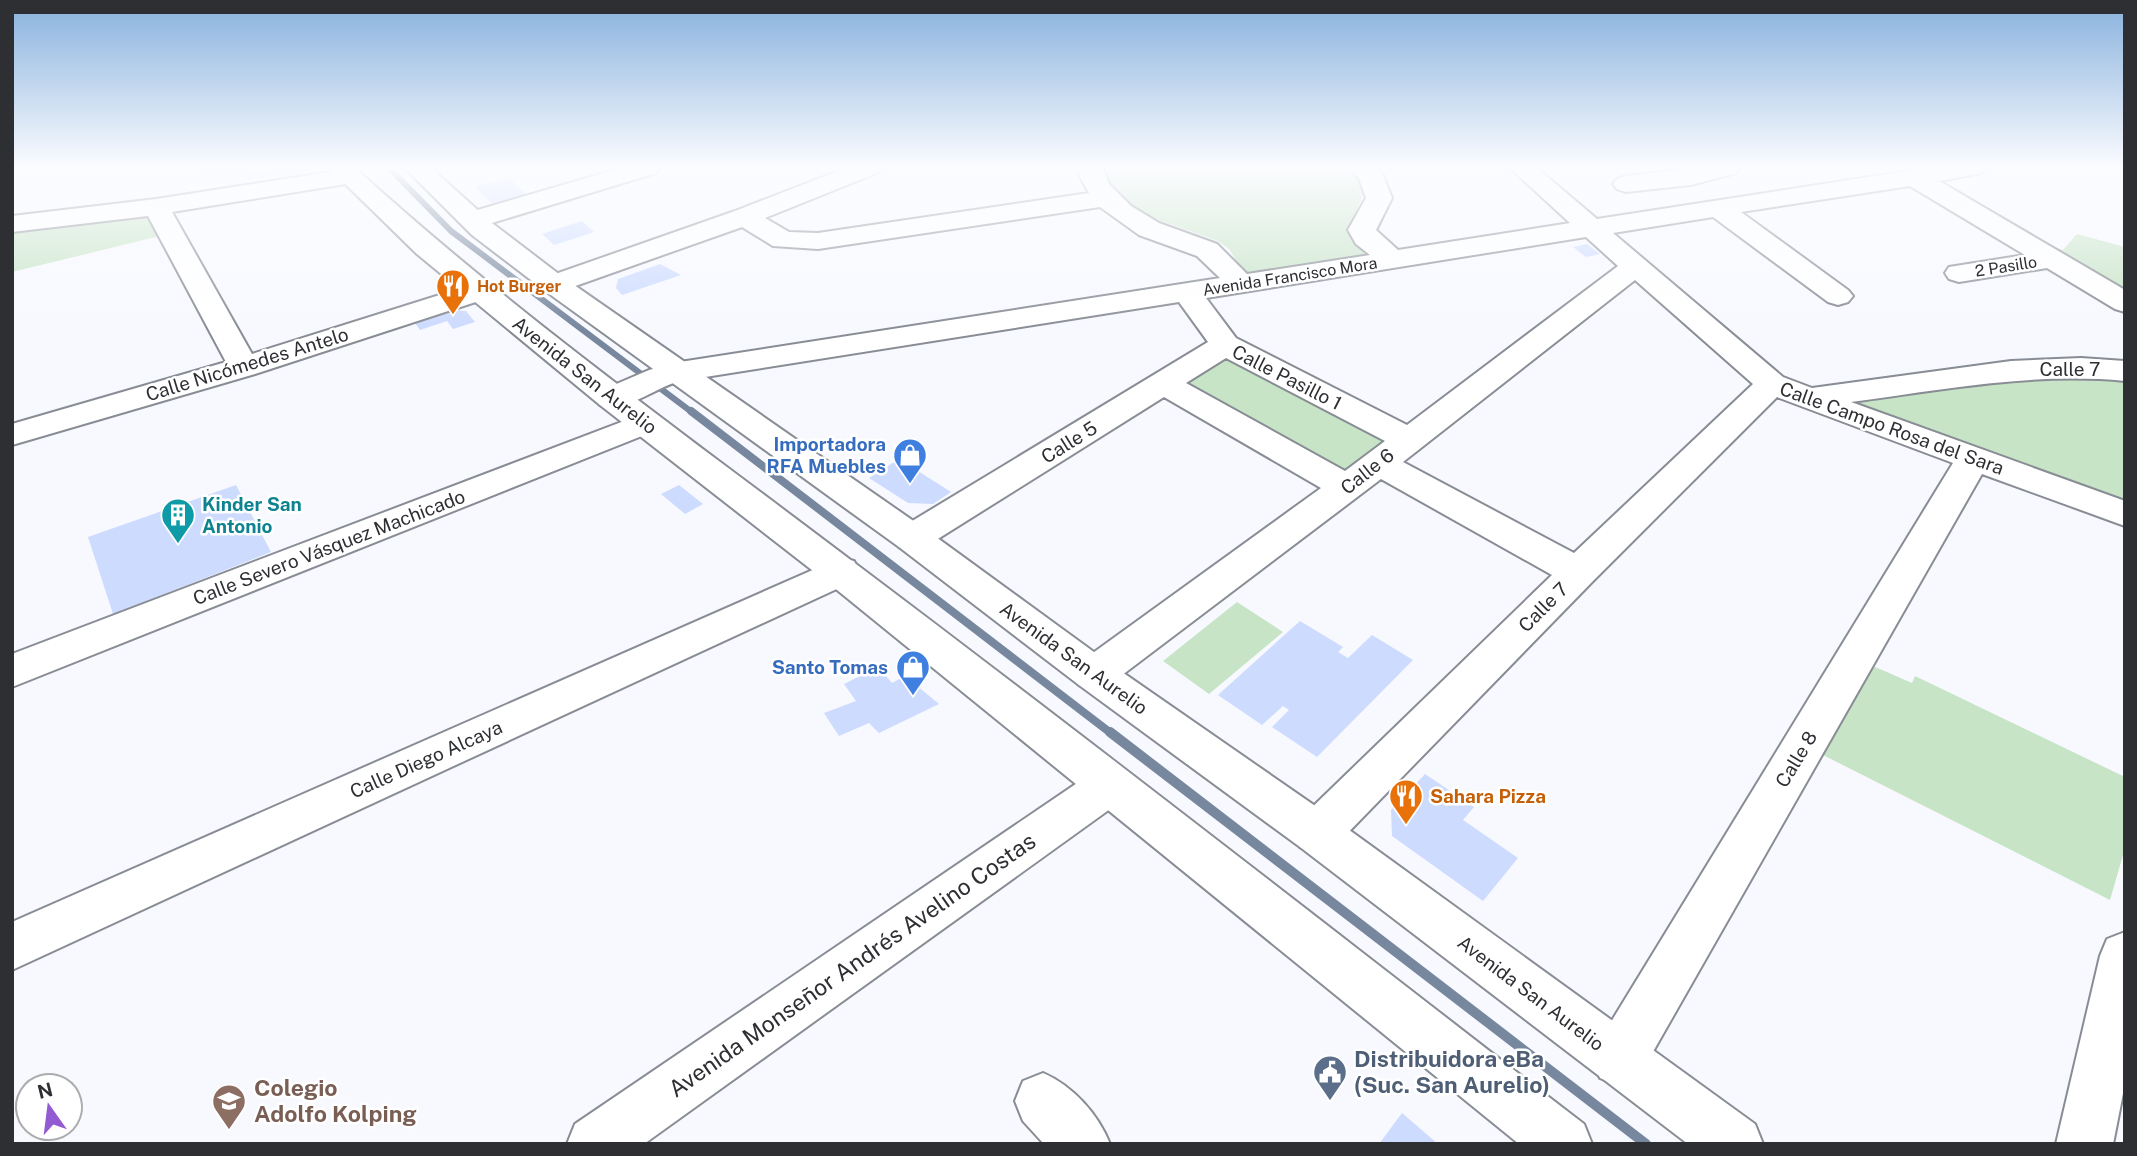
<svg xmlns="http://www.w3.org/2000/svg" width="2137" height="1156" font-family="'Public Sans',sans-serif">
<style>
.green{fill:#c7e4c6}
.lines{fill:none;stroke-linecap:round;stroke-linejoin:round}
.stream-far2{stroke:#77879e;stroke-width:6}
.stream-far1{stroke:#77879e;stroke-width:8}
.stream{stroke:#77879e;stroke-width:10}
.building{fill:#cddbff}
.minor-casing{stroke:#888c94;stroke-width:4}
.major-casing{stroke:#888c94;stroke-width:4}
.minor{fill:#fff;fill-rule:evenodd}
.major{fill:#fff;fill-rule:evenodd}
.labels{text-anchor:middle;stroke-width:5;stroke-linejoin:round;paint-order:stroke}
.far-street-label{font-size:16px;fill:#2e2f33;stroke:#fff}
.far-food-label{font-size:16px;font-weight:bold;fill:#c56008;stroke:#fff;text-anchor:start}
.street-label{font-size:19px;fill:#2e2f33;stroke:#fff}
.shop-label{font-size:19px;font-weight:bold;fill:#366cbe;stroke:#fff;text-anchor:end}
.culture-label{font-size:19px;font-weight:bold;fill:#0d838f;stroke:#fff;text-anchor:start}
.food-label{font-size:19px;font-weight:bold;fill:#c56008;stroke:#fff;text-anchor:start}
.near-street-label{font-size:23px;fill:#2e2f33;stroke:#fff}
.near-service-label{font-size:23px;font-weight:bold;fill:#4e5e75;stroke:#fff;text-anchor:start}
.near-education-label{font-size:23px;font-weight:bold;fill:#785e54;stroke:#fff;text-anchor:start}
</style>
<rect width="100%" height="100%" fill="#f7f9ff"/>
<path class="green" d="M1103,168h249c26,26 -1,36 0,64l31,22 -136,23 -18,-28 -11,-8 -65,-23 -28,-17 -17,-17z
M148,208l12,28 -148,36v-48z
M2077,234l48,13v49l-77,-45 4,-5 11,4z
M1228,352l165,86 -51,39 -166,-94z
M2085,374l40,2v131l-277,-104 3,-3z
M1237,602l46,30 -74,62 -46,-33z
M1873,666l39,17 3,-7 210,101v71l-15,52 -291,-147z"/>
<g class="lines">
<path class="stream-far2" d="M389,168l62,63 242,182"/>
<path class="stream-far1" d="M691,411l421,323"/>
<path class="stream" d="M1110,732l536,412"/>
</g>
<path class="building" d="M202,168h46l-1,3 -20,3 1,-2 -27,1z
M261,168h44v2l-57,10v-7l12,-2z
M508,177l21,20 -23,7 -15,-1 -16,-16z
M582,221l12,11 -40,13 -12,-11z
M1587,244l13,10 -14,3 -13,-10z
M660,264l21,11 -59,20 -6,-7 2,-9z
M452,310l14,1 9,11 -22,7 -6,-8 -27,9 -5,-7z
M899,459l52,33 -18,12 -25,-1 -39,-25z
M236,485l35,67 -158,62 -25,-77z
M679,485l24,19 -18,10 -24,-20z
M1300,621l43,26 -5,5 10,6 24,-23 41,25 -96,97 -45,-30 17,-17 -6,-4 -21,19 -44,-30z
M878,667l14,16 13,-7 34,28 -60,29 -10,-10 -30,13 -15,-23 32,-12 -12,-17z
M1425,774l49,33 -11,13 55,38 -35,43 -91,-65 -1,-26z
M1402,1113l36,31h-59z"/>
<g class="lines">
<g class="minor-casing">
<path id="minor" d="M621,168h39l-4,5 -174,53 -9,2 -9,-2 -4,-6 4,-6z
M846,168h35l-4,5 -112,45 24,14 29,1 271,-40 -9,-16 -2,-9h25l6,16 22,22 28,17 58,21 30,30 123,-19 -14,-11 -8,-14 18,-32 -7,-20 -10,-10h27l7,7 9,23 -16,32 22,20 172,-27 -60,-55h27l60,51 330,-51h58l-3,5 -43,8 186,109v22l-10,-3 -68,-41 -88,14 -10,-3 -4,-6 4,-6 76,-12 -115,-69 -169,26 107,78 5,6 -5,6 -10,3 -10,-3 -115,-85 -100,16 170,144 29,11 199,-27 70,-3 44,3v20c-92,-9 -183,9 -274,21l274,99v25l-143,-52 -344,604 -19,8 -19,-8 -8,-19 8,-19 353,-577 -176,-66 -185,185 -258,265 -17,6 -17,-6 -6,-14 6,-14 252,-244 -171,-96 -272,206 -15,5 -15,-5 -6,-11 6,-11 242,-175 -157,-91 -239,150 -13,4 -13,-4 -6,-9 6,-9 309,-187 -29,-40 -499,79c-26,7 -52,31 -80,24l-4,-7 4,-7 49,-21 31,-8 540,-84 -23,-22 -58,-21 -39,-28 -282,42 -45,-3 -31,-19 -178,63 -10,3 -10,-3 -4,-6 4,-6 191,-67zM1586,237l32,29 -211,159 -171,-87 -30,-40zM1635,280l118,104 -179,169 -171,-91zM1226,358l159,83 -40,30 -159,-88z
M1698,168h42l-4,5 -45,12 -65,7 -9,-3 -4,-5 4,-5 9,-3z
M349,169l9,3 4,5 -4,5 -186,30 80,142 229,-72 10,3 5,6 -5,6 -236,77 -243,71v-21l214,-62 -78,-146 -136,16v-16l144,-17z
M645,413l12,3 5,7 -5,7 -645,257v-33z
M840,558l14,3 5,10 -5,10 -842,389v-48z
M1108,767l16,6 7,13 -7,13 -480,345h-77l8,-20 517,-351z
M2125,932v151l-12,61h-57l44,-188 7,-17z
M1043,1073c30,13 55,41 67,71h-66l-21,-23 -8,-20 8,-20z"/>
</g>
<g class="major-casing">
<path id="major" d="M329,168h26c157,143 328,265 497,393 246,185 488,375 732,563l8,20h-73l-693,-563 -226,-176 -183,-151z
M405,168h26l61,55 72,55 361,251 184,134 225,156 421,305 8,20h-75l-388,-297 -221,-162 -180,-138 -355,-257 -72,-55z"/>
</g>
<use href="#minor" class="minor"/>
<use href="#major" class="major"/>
</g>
<linearGradient id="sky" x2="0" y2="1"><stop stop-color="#87b1dd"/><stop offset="0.51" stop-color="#fbfcff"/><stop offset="1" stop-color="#fbfcff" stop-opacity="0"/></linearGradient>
<rect width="2137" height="329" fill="url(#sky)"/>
<defs>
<g id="restaurant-pin" transform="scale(1.75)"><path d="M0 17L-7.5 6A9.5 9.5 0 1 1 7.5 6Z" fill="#e8710a" stroke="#fff"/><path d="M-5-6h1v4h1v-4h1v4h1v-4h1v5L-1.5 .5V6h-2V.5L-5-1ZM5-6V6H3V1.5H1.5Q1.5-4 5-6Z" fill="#fff"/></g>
<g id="shop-pin" transform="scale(1.75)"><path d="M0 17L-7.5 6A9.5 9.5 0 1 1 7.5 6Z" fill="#3f7fe0" stroke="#fff"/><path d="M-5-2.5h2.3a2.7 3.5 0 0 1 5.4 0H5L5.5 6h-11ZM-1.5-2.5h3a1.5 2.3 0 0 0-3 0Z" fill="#fff"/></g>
<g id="building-pin" transform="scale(1.75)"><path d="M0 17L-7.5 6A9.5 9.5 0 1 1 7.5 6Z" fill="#0f9aa8" stroke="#fff"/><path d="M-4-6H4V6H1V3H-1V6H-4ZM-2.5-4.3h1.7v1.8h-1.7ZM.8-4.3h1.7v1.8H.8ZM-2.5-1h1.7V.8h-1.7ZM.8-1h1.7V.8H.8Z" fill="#fff"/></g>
<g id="civic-pin" transform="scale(1.75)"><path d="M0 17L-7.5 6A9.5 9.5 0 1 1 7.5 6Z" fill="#5c6f8a" stroke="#fff"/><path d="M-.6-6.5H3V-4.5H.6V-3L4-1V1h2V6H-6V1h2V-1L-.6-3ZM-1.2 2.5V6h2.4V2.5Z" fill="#fff"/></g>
<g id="school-pin" transform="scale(1.75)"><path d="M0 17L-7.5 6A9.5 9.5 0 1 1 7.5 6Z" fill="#8d6e63" stroke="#fff"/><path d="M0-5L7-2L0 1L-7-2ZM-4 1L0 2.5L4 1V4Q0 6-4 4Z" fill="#fff"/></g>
</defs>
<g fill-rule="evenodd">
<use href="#restaurant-pin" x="453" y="286"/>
<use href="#shop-pin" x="910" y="455"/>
<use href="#building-pin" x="178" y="515"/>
<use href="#shop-pin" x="913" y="667"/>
<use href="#restaurant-pin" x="1406" y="796"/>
<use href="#civic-pin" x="1330" y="1072"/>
<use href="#school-pin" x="229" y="1101"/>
</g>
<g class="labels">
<g class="far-street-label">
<text transform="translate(2006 266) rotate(-9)" y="6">2 Pasillo</text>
<text transform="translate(1290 276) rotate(-9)" y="6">Avenida Francisco Mora</text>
</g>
<g class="far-food-label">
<text x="477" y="292">Hot Burger</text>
</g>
<g class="street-label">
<text transform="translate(247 364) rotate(-17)" y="7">Calle Nicómedes Antelo</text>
<text x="2070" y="376">Calle 7</text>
<text transform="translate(585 375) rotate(38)" y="7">Avenida San Aurelio</text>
<text transform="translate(1287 377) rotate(27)" y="7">Calle Pasillo 1</text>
<text transform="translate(1892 428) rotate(20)" y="7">Calle Campo Rosa del Sara</text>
<text transform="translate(1069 442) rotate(-32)" y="7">Calle 5</text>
<text transform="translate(1367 471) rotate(-38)" y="7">Calle 6</text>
<text transform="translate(329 547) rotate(-21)" y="7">Calle Severo Vásquez Machicado</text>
<text transform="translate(1543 607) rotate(-45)" y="7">Calle 7</text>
<text transform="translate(1074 658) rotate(36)" y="7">Avenida San Aurelio</text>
<text transform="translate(426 759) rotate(-24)" y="7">Calle Diego Alcaya</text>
<text transform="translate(1796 759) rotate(-59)" y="7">Calle 8</text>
<text transform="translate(1531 993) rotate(37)" y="7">Avenida San Aurelio</text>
</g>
<g class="shop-label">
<text x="886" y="451">Importadora<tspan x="886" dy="22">RFA Muebles</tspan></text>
<text x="888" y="674">Santo Tomas</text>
</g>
<g class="culture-label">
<text x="202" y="511">Kinder San<tspan x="202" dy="22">Antonio</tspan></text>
</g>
<g class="food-label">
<text x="1430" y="803">Sahara Pizza</text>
</g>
<g class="near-street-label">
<text transform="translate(852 965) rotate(-35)" y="8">Avenida Monseñor Andrés Avelino Costas</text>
</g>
<g class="near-service-label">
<text x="1354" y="1067">Distribuidora eBa<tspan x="1354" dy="26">(Suc. San Aurelio)</tspan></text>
</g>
<g class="near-education-label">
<text x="254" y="1096">Colegio<tspan x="254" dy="26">Adolfo Kolping</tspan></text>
</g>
</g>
<rect width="2137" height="1156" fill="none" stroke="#2e2f33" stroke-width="28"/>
<g transform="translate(49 1107) rotate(346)"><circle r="33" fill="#ffffff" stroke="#abacad" stroke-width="2"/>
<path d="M0-5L12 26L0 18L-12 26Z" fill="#935bd2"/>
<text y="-10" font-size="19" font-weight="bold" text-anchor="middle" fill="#2e2f33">N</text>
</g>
</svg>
